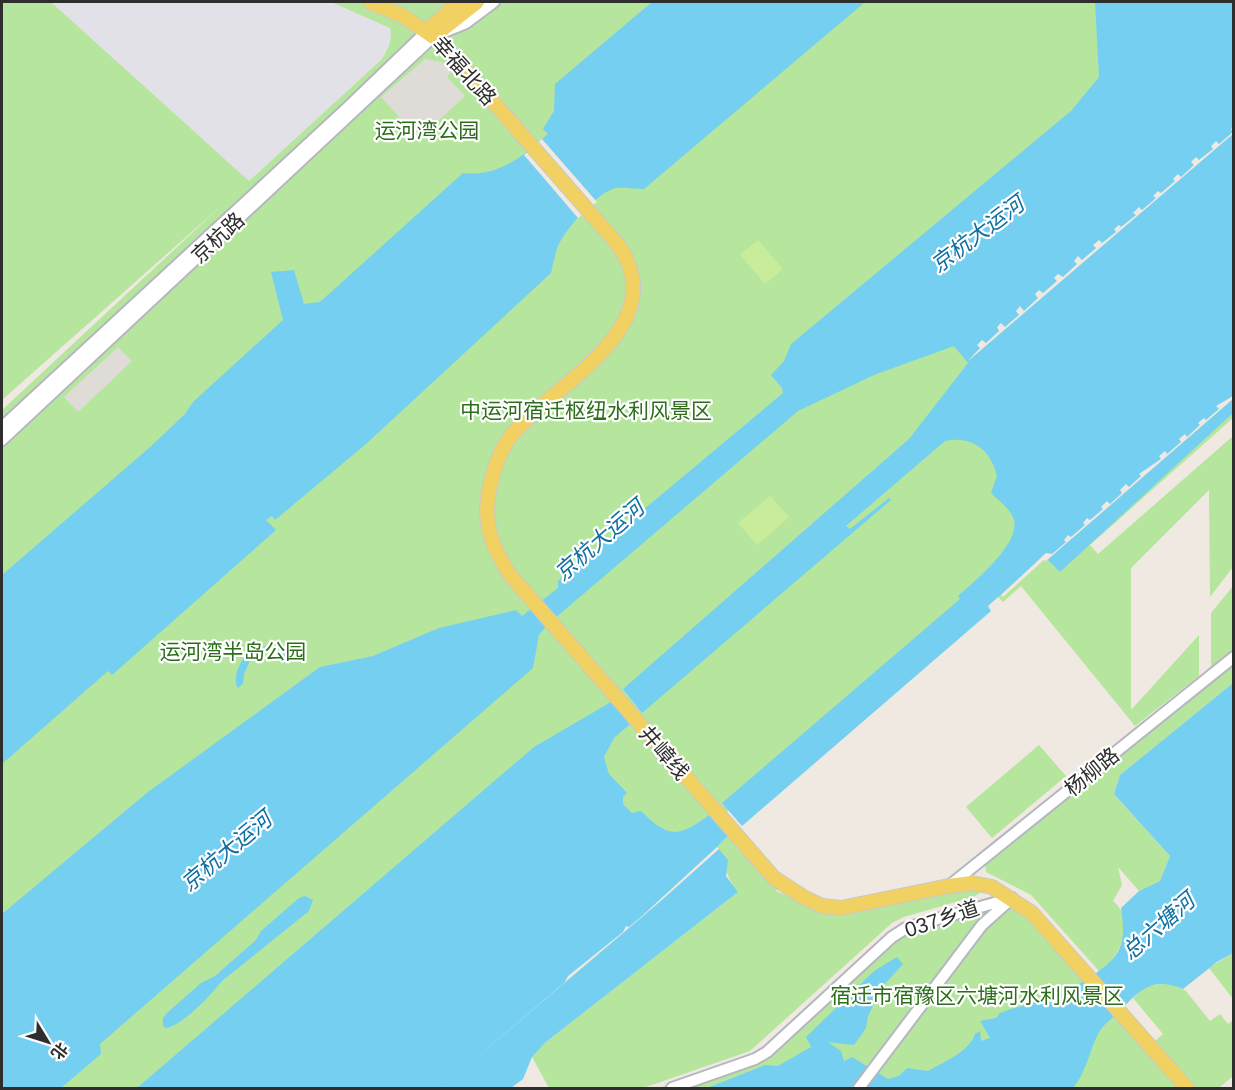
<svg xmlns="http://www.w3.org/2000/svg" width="1235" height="1090" font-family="Helvetica,'Noto Sans SC',sans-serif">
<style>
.industrial{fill:#e3e1e8}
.green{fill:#b6e59e}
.pitch{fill:#c9ec9a}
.plaza{fill:#dfdcd8}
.water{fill:#75cff0}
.pier{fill:#efe9e1}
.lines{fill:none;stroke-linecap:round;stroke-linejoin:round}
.minor-casing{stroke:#b4b7c1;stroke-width:14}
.major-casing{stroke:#c9c9c9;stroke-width:16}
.minor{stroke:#fff;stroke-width:10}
.major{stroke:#f2d163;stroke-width:14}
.labels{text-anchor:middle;stroke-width:4.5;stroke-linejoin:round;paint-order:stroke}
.street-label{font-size:21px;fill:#2e2e2e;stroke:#fff}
.park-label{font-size:21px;fill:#2c6e1b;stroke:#fff}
.water-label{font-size:22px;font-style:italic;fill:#0d6fa3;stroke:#fff}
</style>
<rect width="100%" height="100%" fill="#efe9e1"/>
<path class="industrial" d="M51,2h282l57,26 2,8 -10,23 -133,122z"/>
<path class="green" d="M2,2h49l198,179 133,-122c6,-11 11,-19 8,-31l-59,-26h902v416l-143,127 8,9 135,-118v131l-23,30 -1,-107 -78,78v142l68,-75v41l-64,50 -114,-140 -18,16 -14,-14 -585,500h-402v-678l218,-203 -218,193z
M1233,586v65l-22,18v-56z
M1233,665v18l-113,92 -6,19 56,62 -10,25 -21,10 -21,-24 4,18 -9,16c24,20 8,56 -14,70l-68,-76 -45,-23 -1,-9z
M1039,745l27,31 -74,62 -26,-31z
M730,834l48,54 -2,3 38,16 38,5 98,-21 27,-2 3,4 -7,4 -69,20 -12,6 -142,128 -107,37h-94l-17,-31 14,-15 192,-150c-12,-15 -14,-29 -21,-45z
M990,898l37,18 149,166 -1,6h-516l86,-29 17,-12 123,-112 18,-11z
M1233,953v46l-24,-31z
M1170,983l16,8 24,30 10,-7 8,10 5,-4v56l-14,12h-24l-40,-47 8,-7 -30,-36 14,-12z"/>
<path class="pitch" d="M758,240l25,29 -18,15 -25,-29z
M770,496l19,21 -32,28 -19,-22z"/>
<path class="plaza" d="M425,59l17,3 9,10 -4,5 18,19 -46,43 -38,-42z
M118,347l14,14 -54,51 -14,-15z"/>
<path class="water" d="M652,2h213l-221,187c-9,0 -19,-2 -28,-1 -18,3 -51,42 -58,58 -3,8 -5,19 -7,27l-185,171 -91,76 -3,-4 -6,4 10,10 -164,145 -4,-4 -106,93v-189l147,-127 36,-34 8,-12 90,-82 -12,-48 23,-2 10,34 16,-2 143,-129c35,4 59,-16 85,-39l-5,-5 11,-18 1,-27z
M1095,2h138v411l-173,159 -16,-16 -56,50 3,5 -249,215 -20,-23 238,-204 -2,-3c17,-15 66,-55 55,-79 -4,-9 -15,-17 -22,-24l6,-17c-6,-26 -25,-41 -52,-35l-99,85 4,3 39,-31 2,2 -249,213 -19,-24 286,-250 59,-76 -14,-17 -80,29 -76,36 -251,214 -8,10 -6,33 -433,376 1,10 -40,34h-59v-174l146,-122 172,-125 53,-11 66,-28 77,-18 6,6 36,-28v-7l225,-188 -1,-5 -11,-13 13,-14 7,-17 280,-233 28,-34z
M265,646l23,2 4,8 -8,7 -15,-10 -16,1 -9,20 -1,10 -5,4c-7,-11 4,-29 11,-38h11z
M1233,683v270l-16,9 -34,27c-32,-14 -45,3 -66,25 -7,6 -15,12 -19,20 -9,18 -12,39 -25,54h-366l58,-23 13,1 33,-19 -5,-10 68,-66 23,-14 6,7 -20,22 -15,30 -2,12 -12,17 -26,-3 13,9 3,10 8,-4 36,22 11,-3 8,-8 21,3c16,-9 41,-19 47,-37l5,-3 1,10 9,-3 -10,-17 16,-3 4,-5c18,-7 36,-10 54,-15 10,-2 20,-11 28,-16 35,-22 46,-31 39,-74l18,-17 21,-10 10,-25 -56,-62 6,-19z
M611,702l19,22 -16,14 -10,19 5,17 18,19 -4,4v7l9,9 9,-2c30,30 39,25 71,2l18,21 -13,13 11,13 -2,16 12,16 -192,150 -14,15 -9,22 -12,9h-374l397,-341z
M305,896l8,4 -4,11 -87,70c-11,14 -39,44 -56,47l-3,-2v-8l4,-5 34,-30 14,-7 41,-36 5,-9 38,-33z"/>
<path class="pier" d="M1233,127v7l-266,228 13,-14 -3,-3 5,-5 4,3 13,-12 -2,-4 4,-4 4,4 14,-12 -3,-4 4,-5 4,5 14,-13 -3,-4 4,-4 4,3 14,-12 -3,-3 4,-4 5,3 14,-13 -3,-3 4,-5 4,4 14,-12 -3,-3 6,-5 3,3 14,-11 -2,-3 5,-4 2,2 15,-12 -3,-2 6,-6 3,3 14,-12 -3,-2 5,-5 3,2 14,-12 -2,-2 5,-5 3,3 13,-12 -3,-3 5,-5 3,3 14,-11 -2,-3 5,-5 3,3 14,-12 -2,-3z
M542,139l55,63 -19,16 -54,-63z
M1233,396v3l-187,162 -2,-1 -41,37 -2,-2 45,-42 6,1 14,-12 -2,-2 4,-5 3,2 14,-12 -2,-2 4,-5 3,2 13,-11 -2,-2 6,-6 3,3 12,-11 -2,-3 6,-6 3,3 12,-11 -2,-2 22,-15 -2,-3 6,-5 2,3 14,-12 -2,-3 6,-5 2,3 13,-12 -2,-2 6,-5 2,2 13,-11 -3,-3z
M717,847l2,2 -56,50 -222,189 124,-106 3,-6 55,-44 3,-6 3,1 13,-11z"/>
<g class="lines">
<g class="minor-casing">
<path id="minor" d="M2,427l344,-318 81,-78
M2,440l432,-404 32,-13 28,-21
M949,886l285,-229
M672,1088l83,-29 12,-7 125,-115 14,-9 106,-30
M859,1088l123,-163 28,-25"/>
</g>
<g class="major-casing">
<path id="major" d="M370,2l33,14 38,26 178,204c55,82 -64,136 -108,190 -11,14 -17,32 -21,50 -8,35 1,61 21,90l263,302 31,20 17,8 19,2 108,-22 23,-3 20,4 40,26 155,175
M427,31l32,-29
M434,36l43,-34"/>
</g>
<use href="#minor" class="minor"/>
<use href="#major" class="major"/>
</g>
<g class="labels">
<g class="street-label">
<text transform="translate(464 71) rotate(48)" y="7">幸福北路</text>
<text transform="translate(218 238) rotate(-43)" y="7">京杭路</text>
<text transform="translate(664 753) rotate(49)" y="7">井嶂线</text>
<text transform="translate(1092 772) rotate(-39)" y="7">杨柳路</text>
<text transform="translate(942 919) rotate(-18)" y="7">037乡道</text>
</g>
<g class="park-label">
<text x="427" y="138">运河湾公园</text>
<text x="586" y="418">中运河宿迁枢纽水利风景区</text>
<text x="233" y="659">运河湾半岛公园</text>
<text x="977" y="1003">宿迁市宿豫区六塘河水利风景区</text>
</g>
<g class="water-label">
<text transform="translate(977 234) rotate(-37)" y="8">京杭大运河</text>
<text transform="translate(599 540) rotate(-41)" y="8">京杭大运河</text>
<text transform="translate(226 851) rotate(-40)" y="8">京杭大运河</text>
<text transform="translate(1158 926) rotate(-41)" y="8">总六塘河</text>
</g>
</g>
<rect width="1235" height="1090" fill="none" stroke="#2e2e2e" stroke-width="6"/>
<g transform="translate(48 1042) rotate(128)" stroke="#ffffff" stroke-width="4.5" paint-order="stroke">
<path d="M0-4.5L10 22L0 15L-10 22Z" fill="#2e2e2e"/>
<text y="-9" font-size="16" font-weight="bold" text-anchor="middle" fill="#2e2e2e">北</text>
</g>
</svg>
